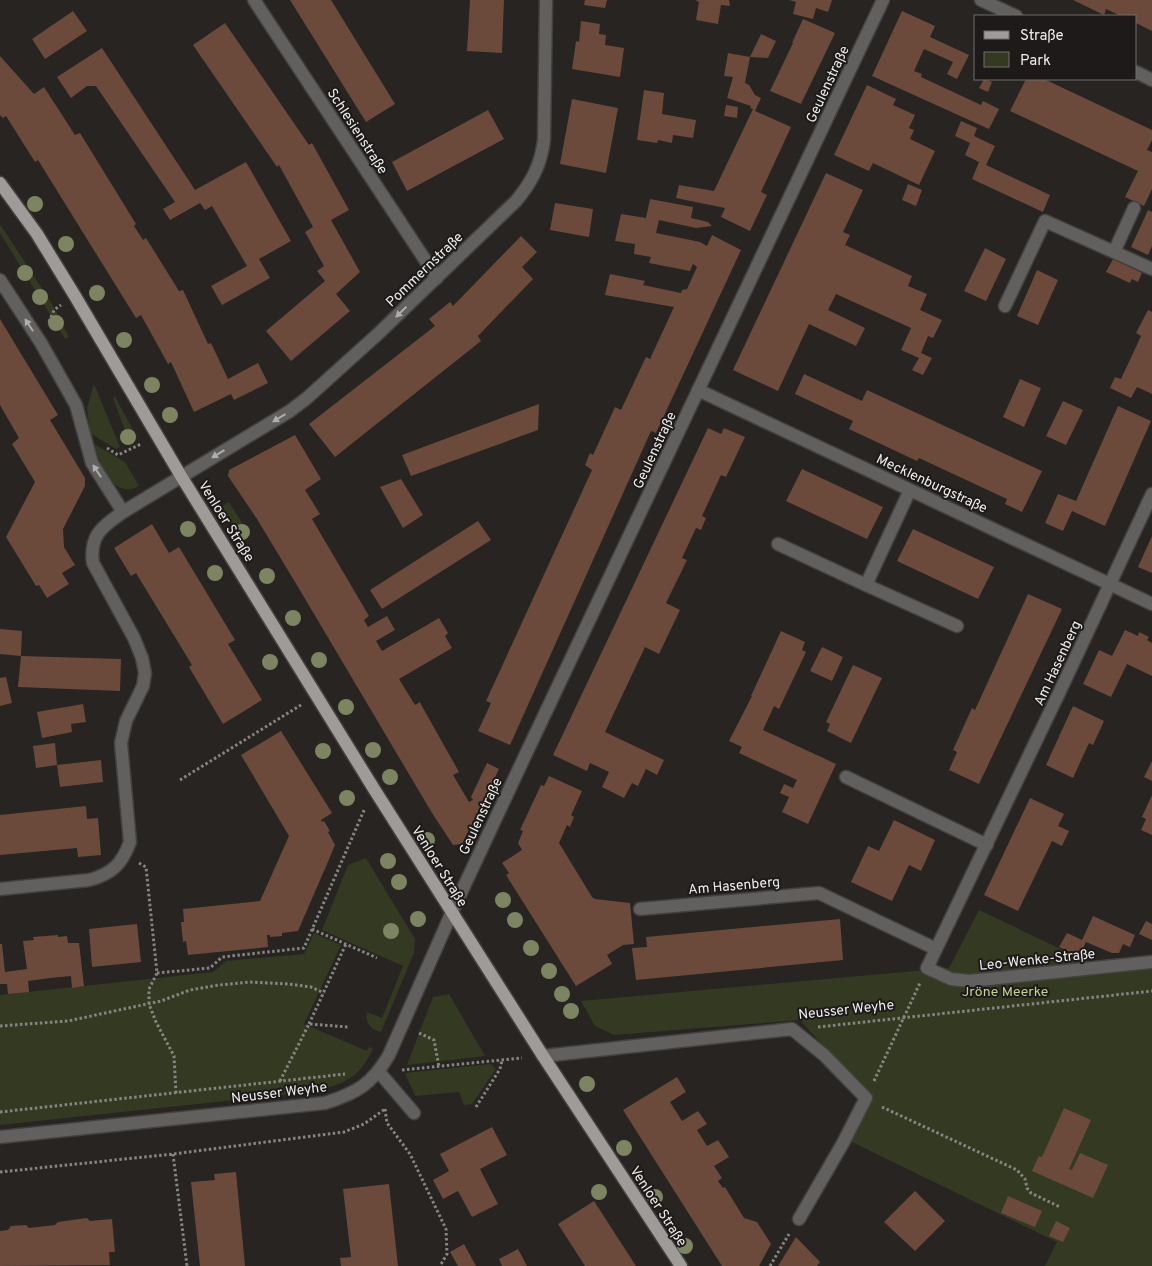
<svg xmlns="http://www.w3.org/2000/svg" width="1152" height="1266" font-family="Overpass,sans-serif">
<style>
.green{fill:#343a21}
.building{fill:#6b4a3b}
.lines{fill:none;stroke-linecap:round;stroke-linejoin:round}
.minor-casing{stroke:#43403e;stroke-width:15}
.major-casing{stroke:#43403e;stroke-width:15}
.path{stroke:#878583;stroke-width:3;stroke-dasharray:2.5 2.5;stroke-linecap:butt}
.minor{stroke:#61605f;stroke-width:12}
.major{stroke:#9e9b99;stroke-width:12}
.tree{fill:#7d8462}
.oneway{fill:#afaead}
.labels{text-anchor:middle;stroke-width:4;stroke-linejoin:round;paint-order:stroke}
.street-label{font-size:14px;fill:#efedec;stroke:#1d1a19}
.park-label{font-size:14px;fill:#c3d397;stroke:#1d1a19}
</style>
<rect width="100%" height="100%" fill="#272422"/>
<path class="green" d="M0,224l52,80 17,33 -4,2 -65,-106z
M94,384l26,63 -4,2 -26,-16 -3,-25z
M115,397l22,40 -8,4 -16,-43z
M94,444l31,18 14,24c-27,14 -38,-22 -45,-42z
M229,502l20,32 -8,5 -20,-32z
M366,858l49,81 -1,14 -33,79c-10,-2 -17,-10 -14,-20l15,6 21,-52 -81,-36 26,-65z
M979,910l130,62 43,-4v298h-107l12,-24 -207,-101 21,-42 -71,-79 -186,15 -19,-9 -14,-25 368,-33z
M314,933l27,12 -37,79 63,27 2,-4 4,2c-15,30 -24,31 -53,42l-320,34v-130l213,-23 13,-11 78,-7z
M449,994l36,62 -78,9 26,-68z
M491,1064l5,5 -24,35 -8,1 -5,-13 -44,4 -10,-23z"/>
<path class="building" d="M290,0h41l64,104 -29,18z
M470,0h34l-2,53 -35,-2z
M585,0h22l-2,8 -21,-3z
M695,0h34l1,6 -9,-1 -3,19 -22,-4 3,-18z
M789,0h43l-4,12 -12,-4 -3,11 -20,-5 3,-12z
M1073,0h79v31l-16,-8v-7h-15l-15,-7 -2,6z
M73,11l14,20 -42,28 -13,-20z
M902,11l33,15 -5,11 39,18 -12,24 -10,-5 6,-12 -29,-13 -10,22 8,3 -1,3 60,28 2,-4 16,8 -10,20 -117,-53z
M803,19l32,14 -34,71 -31,-13 23,-48h-1z
M581,21l19,3 -1,10 7,1 -1,10 19,3 -4,29 -48,-8 4,-28 3,1z
M225,23l84,122 3,-2 37,67 -18,10 29,52 -24,22 14,17 -59,50 -25,-30 59,-50 -8,-10 7,-5 -19,-34 8,-5 -34,-62 -2,2 -84,-122z
M761,34l15,7 -8,17 -18,-1 -5,26 4,2 6,10 6,3 -6,13 36,16 -30,65 6,3 -17,36 -29,-14 4,-9 -49,-10 3,-13 35,6 39,-82 -3,-1 1,-2 -24,-8 6,-21 -9,-1 4,-23 22,4z
M102,48l93,142 51,-28 45,79 -32,18 11,19 -48,27 -11,-19 36,-20 -35,-60 -7,4 -5,-7 -30,17 -7,-11 12,-7 -79,-116h-9l-16,12 -14,-21z
M0,56l34,38 10,-7 31,48 5,-2 56,91 -2,2 9,14 3,-2 33,53 4,-1 25,54 3,-1 17,36 30,-16 10,20 -34,17 -3,-6 -37,18 -23,-50 -3,2 -27,-49 -5,3 -98,-158 -3,2 -29,-46 -3,2 -3,-3z
M984,79l8,3 -4,10 -9,-4z
M1026,79h18l108,51v10l-5,10 5,2v37l-8,17 -19,-9 13,-26 -128,-60z
M867,85l29,14 -3,6 22,10 -6,13 5,2 -4,9 25,12 -16,34 -46,-22 -4,8 -35,-16z
M644,90l20,3 -2,21 34,6 -3,18 -20,-3 -1,8 -14,-3 -1,3 -20,-3z
M572,99l46,9 -12,65 -46,-9z
M726,105l12,2 -1,11 -13,-2z
M488,110l16,29 -97,52 -15,-29z
M961,121l16,7 -3,8 21,10 -9,19 64,30 -7,17 -71,-33 7,-17 -14,-7 5,-12 -15,-7z
M826,173l37,17 -20,42 7,3 -5,10 67,31 -4,10 19,8 -7,16 22,10 -9,18 -5,-2 -7,17 11,5 -9,17 -11,-5 7,-12 -18,-8 10,-22 -75,-34 -8,16 37,18 -9,18 -47,-22 -31,67 -45,-21z
M908,184l14,6 -6,16 -14,-6z
M650,199l43,8 -2,11 17,4 4,4 -16,2 -37,-8 -3,13 44,9 7,4 5,-11 29,15 -85,183 -5,-2 -141,314 -32,-14 13,-28 -5,-2 106,-231 -7,-5 5,-12 3,2 22,-48 6,3 25,-53 4,2 24,-52 -69,-12 5,-21 35,7 -2,4 38,8 1,-3 5,-1 10,-22 -4,-3 -3,7 -41,-8 2,-6 -17,-3 1,-10 -20,-3 6,-27 25,4z
M555,203l38,6 -4,28 -39,-7z
M1148,210l4,2v34l-4,9 -17,-8z
M521,236l16,16 -15,15 11,12 -55,57 3,5 -146,116 -26,-33 126,-98 -6,-7 21,-17 3,4z
M985,248l21,11 -20,42 -22,-10z
M1113,259l29,14 -4,9 -6,-3 -2,4 -24,-11z
M1037,270l21,10 -20,45 -21,-9z
M1148,310l4,2v82l-15,-7 -6,11 -21,-10 5,-11 6,2 20,-43 -5,-3z
M0,319l58,96 -8,5 35,58v8l-22,43 1,18 11,18 -13,8 7,11 -22,14 -8,-13 -3,1 -30,-49 29,-55 -23,-38 7,-6 -19,-33z
M804,374l58,27 5,-11 175,81 -20,41 -17,-8 2,-5 -88,-41 -2,3 -68,-32 4,-8 -58,-27z
M1020,379l21,9 -17,39 -21,-10z
M1063,401l20,9 -17,35 -20,-9z
M539,404l-1,26 -127,46 -9,-21z
M1118,406l33,15 -46,105 -33,-15 -9,20 -18,-8 13,-29 18,7z
M708,428l13,6 3,-6 21,9 -19,40 -5,-2 -19,41 4,2 -5,12 -5,-2 -14,30 5,2 -21,43 14,7 -21,44 -14,-7 -40,85 59,28 -7,15 -11,-6 -8,17 -6,-3 -8,15 -22,-11 7,-15 -19,-9 -3,8 -34,-16z
M295,435l26,44 -16,11 15,24 -8,5 57,97 -5,4 4,7 19,-11 8,14 -19,11 6,10 57,-33 9,15 -3,3 7,12 -53,31 16,26 5,-3 3,6 36,64 -6,3 16,27 4,-2 -2,-3 16,-34 12,6 -37,75 -9,1 -21,-32 -131,-221 -44,-73 -29,-43 1,-6z
M802,469l81,38 -16,32 -81,-38z
M401,479l22,36 -20,13 -23,-41z
M478,521l13,19 -109,69 -12,-19z
M152,524l17,29 10,-6 56,93 -7,4 34,56 -39,24 -34,-57 3,-2 -56,-92 -5,3 -17,-28z
M913,529l81,38 -16,32 -81,-38z
M1152,536v37l-14,-6z
M1028,594l34,15 -83,175 -30,-14 8,-18 -4,-2 19,-42 3,2z
M0,629l22,2 -1,25 100,3 -1,32 -102,-4 3,-31 -21,-2z
M1125,630l13,6 1,-4 10,5 -2,3 5,3v33l-25,-12 -16,33 -28,-13 16,-34 13,6z
M781,631l24,11 -3,8 4,2 -27,57 -5,-3 -11,24 73,34 -28,60 -26,-12 7,-15 -9,-4 4,-9 9,4 4,-8 -58,-27 3,-6 -13,-6 23,-45h-1z
M822,647l21,10 -11,24 -22,-10z
M853,665l29,13 -31,65 -24,-12 3,-7 -4,-2z
M6,677l6,26 -12,3v-28z
M83,704l3,18 -15,2 1,8 -30,6 -5,-26z
M1073,706l31,15 -11,24 -4,-2 -16,35 -27,-13z
M281,731l51,82 -11,7 1,2 2,-1 6,10 -2,1 7,13 -8,19 -29,67 -16,2v3l-12,1v-2h-3l1,12 -80,8 -2,-14 -3,1 -2,-20h3l-1,-13 77,-8 29,-65 -48,-81z
M55,743l2,22 -21,3 -3,-22z
M101,760l2,22 -43,5 -3,-22z
M1152,761v20l-8,-4z
M549,776l33,15 -11,24 3,2 -4,10 -3,-2 -8,18 33,54 3,2 35,4 4,41 -11,1 -16,10 5,9 -36,22 -70,-111 3,-2 -7,-10 20,-13 -4,-7 5,-12 -3,-1 21,-45 3,1z
M1152,795v40l-11,-5 5,-11 -4,-2z
M1030,798l34,16 -6,12 11,5 -7,15 -10,-5 -34,70 -34,-16z
M86,806l1,13 11,-1 3,37 -23,2 -1,-9 -77,7v-40z
M894,820l41,20 -14,31 -12,-6 -17,36 -41,-19 17,-36 11,5z
M1093,916l42,19 -5,12 -7,-3 -4,9h-7l-26,-11 -7,14 -20,-9 8,-14 15,7z
M840,919l3,41 -207,20 -4,-32 15,-1 -1,-10z
M1146,921l6,3v16l-13,-6z
M137,924l4,38 -49,5 -3,-38z
M58,935v2l9,-1 1,7h11l5,43 -12,2 -1,-12 -21,2 -22,3 1,11 -21,2 -1,-10h-7v-40h2l3,28 22,-3 -4,-28 11,-1 -1,-3z
M677,1077l9,15 -16,10 12,19 16,-10 9,13 -10,6 10,16 11,-6 11,17 -15,9 8,12 -4,3 5,7 2,-1 19,31 13,4 14,22 -12,22h-37l-99,-156z
M1064,1108l27,12 -22,49 3,1 8,-17 28,12 -15,33 -61,-27 7,-15 3,1z
M492,1127l15,28 -27,14 18,35 -26,13 -14,-26 -15,8 -10,-19 16,-9 -9,-17z
M236,1172l9,94h-45l-9,-84 24,-2 -1,-6z
M389,1184l9,82h-57l-1,-8 11,-1 -8,-68z
M915,1191l30,30 -30,30 -31,-29z
M1008,1196l34,15 -7,16 -34,-14z
M594,1201l42,65h-51l-27,-42z
M87,1218l3,3 22,-2 3,33h-6l1,13 -110,1v-35l8,-1 3,-4 15,-1 3,3 26,-3 3,-3z
M1056,1221l14,7 -7,14 -14,-6z
M796,1237l24,25 -3,4h-39z
M464,1244l12,22h-18l-8,-14z
M518,1249l9,17h-25l-3,-7z"/>
<g class="lines">
<g class="minor-casing">
<path id="minor" d="M254,0l183,278
M981,0l35,16
M1136,72l16,8
M1114,252l20,-44
M0,280l41,63 35,62 16,58 31,49
M1005,306l40,-85 107,48
M698,390l454,214
M910,490l-44,95 91,41
M1152,494l-92,197 -133,277 24,11 18,2 183,-19
M778,544l88,41
M846,777l141,68
M0,889l89,-9c23,-6 33,-16 41,-38l-9,-99 5,-22 17,-35 2,-13 -3,-15 -8,-20 -41,-75c-4,-28 10,-37 30,-51l167,-101 17,-13 72,-65 137,-132c16,-19 25,-37 28,-61l2,-140
M640,909l179,-16 117,56
M543,1056l249,-27 32,26 42,43 -23,45 -44,76
M379,1072l35,41
M0,1137l325,-34c32,-10 47,-19 64,-48l63,-143 72,-154 359,-758"/>
</g>
<g class="major-casing">
<path id="major" d="M0,183l37,51 38,62 106,180 193,313 169,267 138,210"/>
</g>
<path class="path" d="M49,322l5,-12 7,-5
M107,448l11,7 23,-11
M180,780l121,-75
M139,863l7,4 11,106 -8,16v15l7,18 18,34 2,37
M312,929l65,29
M157,973l53,-5 12,-11 82,-9 61,-140
M309,1024l37,-80
M0,1026l68,-5 93,-20 29,-11 29,-5 31,-3 39,2 22,3 13,6
M818,1027l334,-36
M419,1033l15,7 5,27
M402,1070l120,-12
M280,1081l29,-57 39,3
M874,1081l46,-98
M476,1107l24,-38 2,-9
M882,1107l135,63 8,9 2,9 4,5 29,14
M385,1109l2,14 23,31 36,75 1,25 -7,12
M0,1112l345,-38
M173,1154l14,112
M0,1172l173,-18 171,-22 20,-8 21,-15
M770,1266l19,-32"/>
<use href="#minor" class="minor"/>
<use href="#major" class="major"/>
</g>
<g class="tree">
<circle cx="35" cy="204" r="8"/>
<circle cx="66" cy="244" r="8"/>
<circle cx="25" cy="273" r="8"/>
<circle cx="97" cy="293" r="8"/>
<circle cx="40" cy="297" r="8"/>
<circle cx="56" cy="323" r="8"/>
<circle cx="124" cy="340" r="8"/>
<circle cx="152" cy="385" r="8"/>
<circle cx="170" cy="415" r="8"/>
<circle cx="128" cy="437" r="8"/>
<circle cx="188" cy="529" r="8"/>
<circle cx="242" cy="532" r="8"/>
<circle cx="215" cy="573" r="8"/>
<circle cx="267" cy="576" r="8"/>
<circle cx="293" cy="618" r="8"/>
<circle cx="319" cy="660" r="8"/>
<circle cx="270" cy="662" r="8"/>
<circle cx="346" cy="707" r="8"/>
<circle cx="373" cy="750" r="8"/>
<circle cx="323" cy="751" r="8"/>
<circle cx="390" cy="777" r="8"/>
<circle cx="347" cy="798" r="8"/>
<circle cx="427" cy="840" r="8"/>
<circle cx="388" cy="861" r="8"/>
<circle cx="399" cy="882" r="8"/>
<circle cx="503" cy="900" r="8"/>
<circle cx="418" cy="919" r="8"/>
<circle cx="515" cy="920" r="8"/>
<circle cx="391" cy="931" r="8"/>
<circle cx="531" cy="948" r="8"/>
<circle cx="549" cy="971" r="8"/>
<circle cx="562" cy="994" r="8"/>
<circle cx="571" cy="1011" r="8"/>
<circle cx="587" cy="1084" r="8"/>
<circle cx="624" cy="1148" r="8"/>
<circle cx="599" cy="1192" r="8"/>
<circle cx="655" cy="1197" r="8"/>
<circle cx="685" cy="1246" r="8"/>
</g>
<defs><path id="oneway-solid" d="M-6-.8H1V-3.2L6.5 0L1 3.2V.8H-6Z" transform="scale(1.25)"/></defs>
<g class="oneway">
<use href="#oneway-solid" transform="translate(401 312) rotate(136)"/>
<use href="#oneway-solid" transform="translate(29 325) rotate(-123)"/>
<use href="#oneway-solid" transform="translate(279 418) rotate(149)"/>
<use href="#oneway-solid" transform="translate(218 454) rotate(149)"/>
<use href="#oneway-solid" transform="translate(97 471) rotate(-123)"/>
</g>
<g class="labels">
<g class="street-label">
<text transform="translate(827 84) rotate(-65)" y="5">Geulenstraße</text>
<text transform="translate(358 131) rotate(57)" y="5">Schlesienstraße</text>
<text transform="translate(424 269) rotate(-44)" y="5">Pommernstraße</text>
<text transform="translate(654 450) rotate(-65)" y="5">Geulenstraße</text>
<text transform="translate(932 483) rotate(25)" y="5">Mecklenburgstraße</text>
<text transform="translate(227 521) rotate(58)" y="5">Venloer Straße</text>
<text transform="translate(1057 663) rotate(-65)" y="5">Am Hasenberg</text>
<text transform="translate(480 816) rotate(-65)" y="5">Geulenstraße</text>
<text transform="translate(440 866) rotate(58)" y="5">Venloer Straße</text>
<text transform="translate(734 885) rotate(-5)" y="5">Am Hasenberg</text>
<text transform="translate(1037 959) rotate(-6)" y="5">Leo-Wenke-Straße</text>
<text transform="translate(846 1009) rotate(-6)" y="5">Neusser Weyhe</text>
<text transform="translate(279 1092) rotate(-7)" y="5">Neusser Weyhe</text>
<text transform="translate(659 1206) rotate(57)" y="5">Venloer Straße</text>
</g>
<g class="park-label">
<text x="1005" y="996">Jröne Meerke</text>
</g>
</g>
<rect x="974" y="15" width="162" height="65" fill="#1d1a19" stroke="#716e6d"/>
<rect x="984" y="31" width="25" height="8" fill="#9e9b99" stroke="#716e6d"/>
<text x="1020" y="40" font-size="15" fill="#efedec">Straße</text>
<rect x="984" y="52" width="25" height="15" fill="#343a21" stroke="#716e6d"/>
<text x="1020" y="65" font-size="15" fill="#efedec">Park</text>
</svg>
